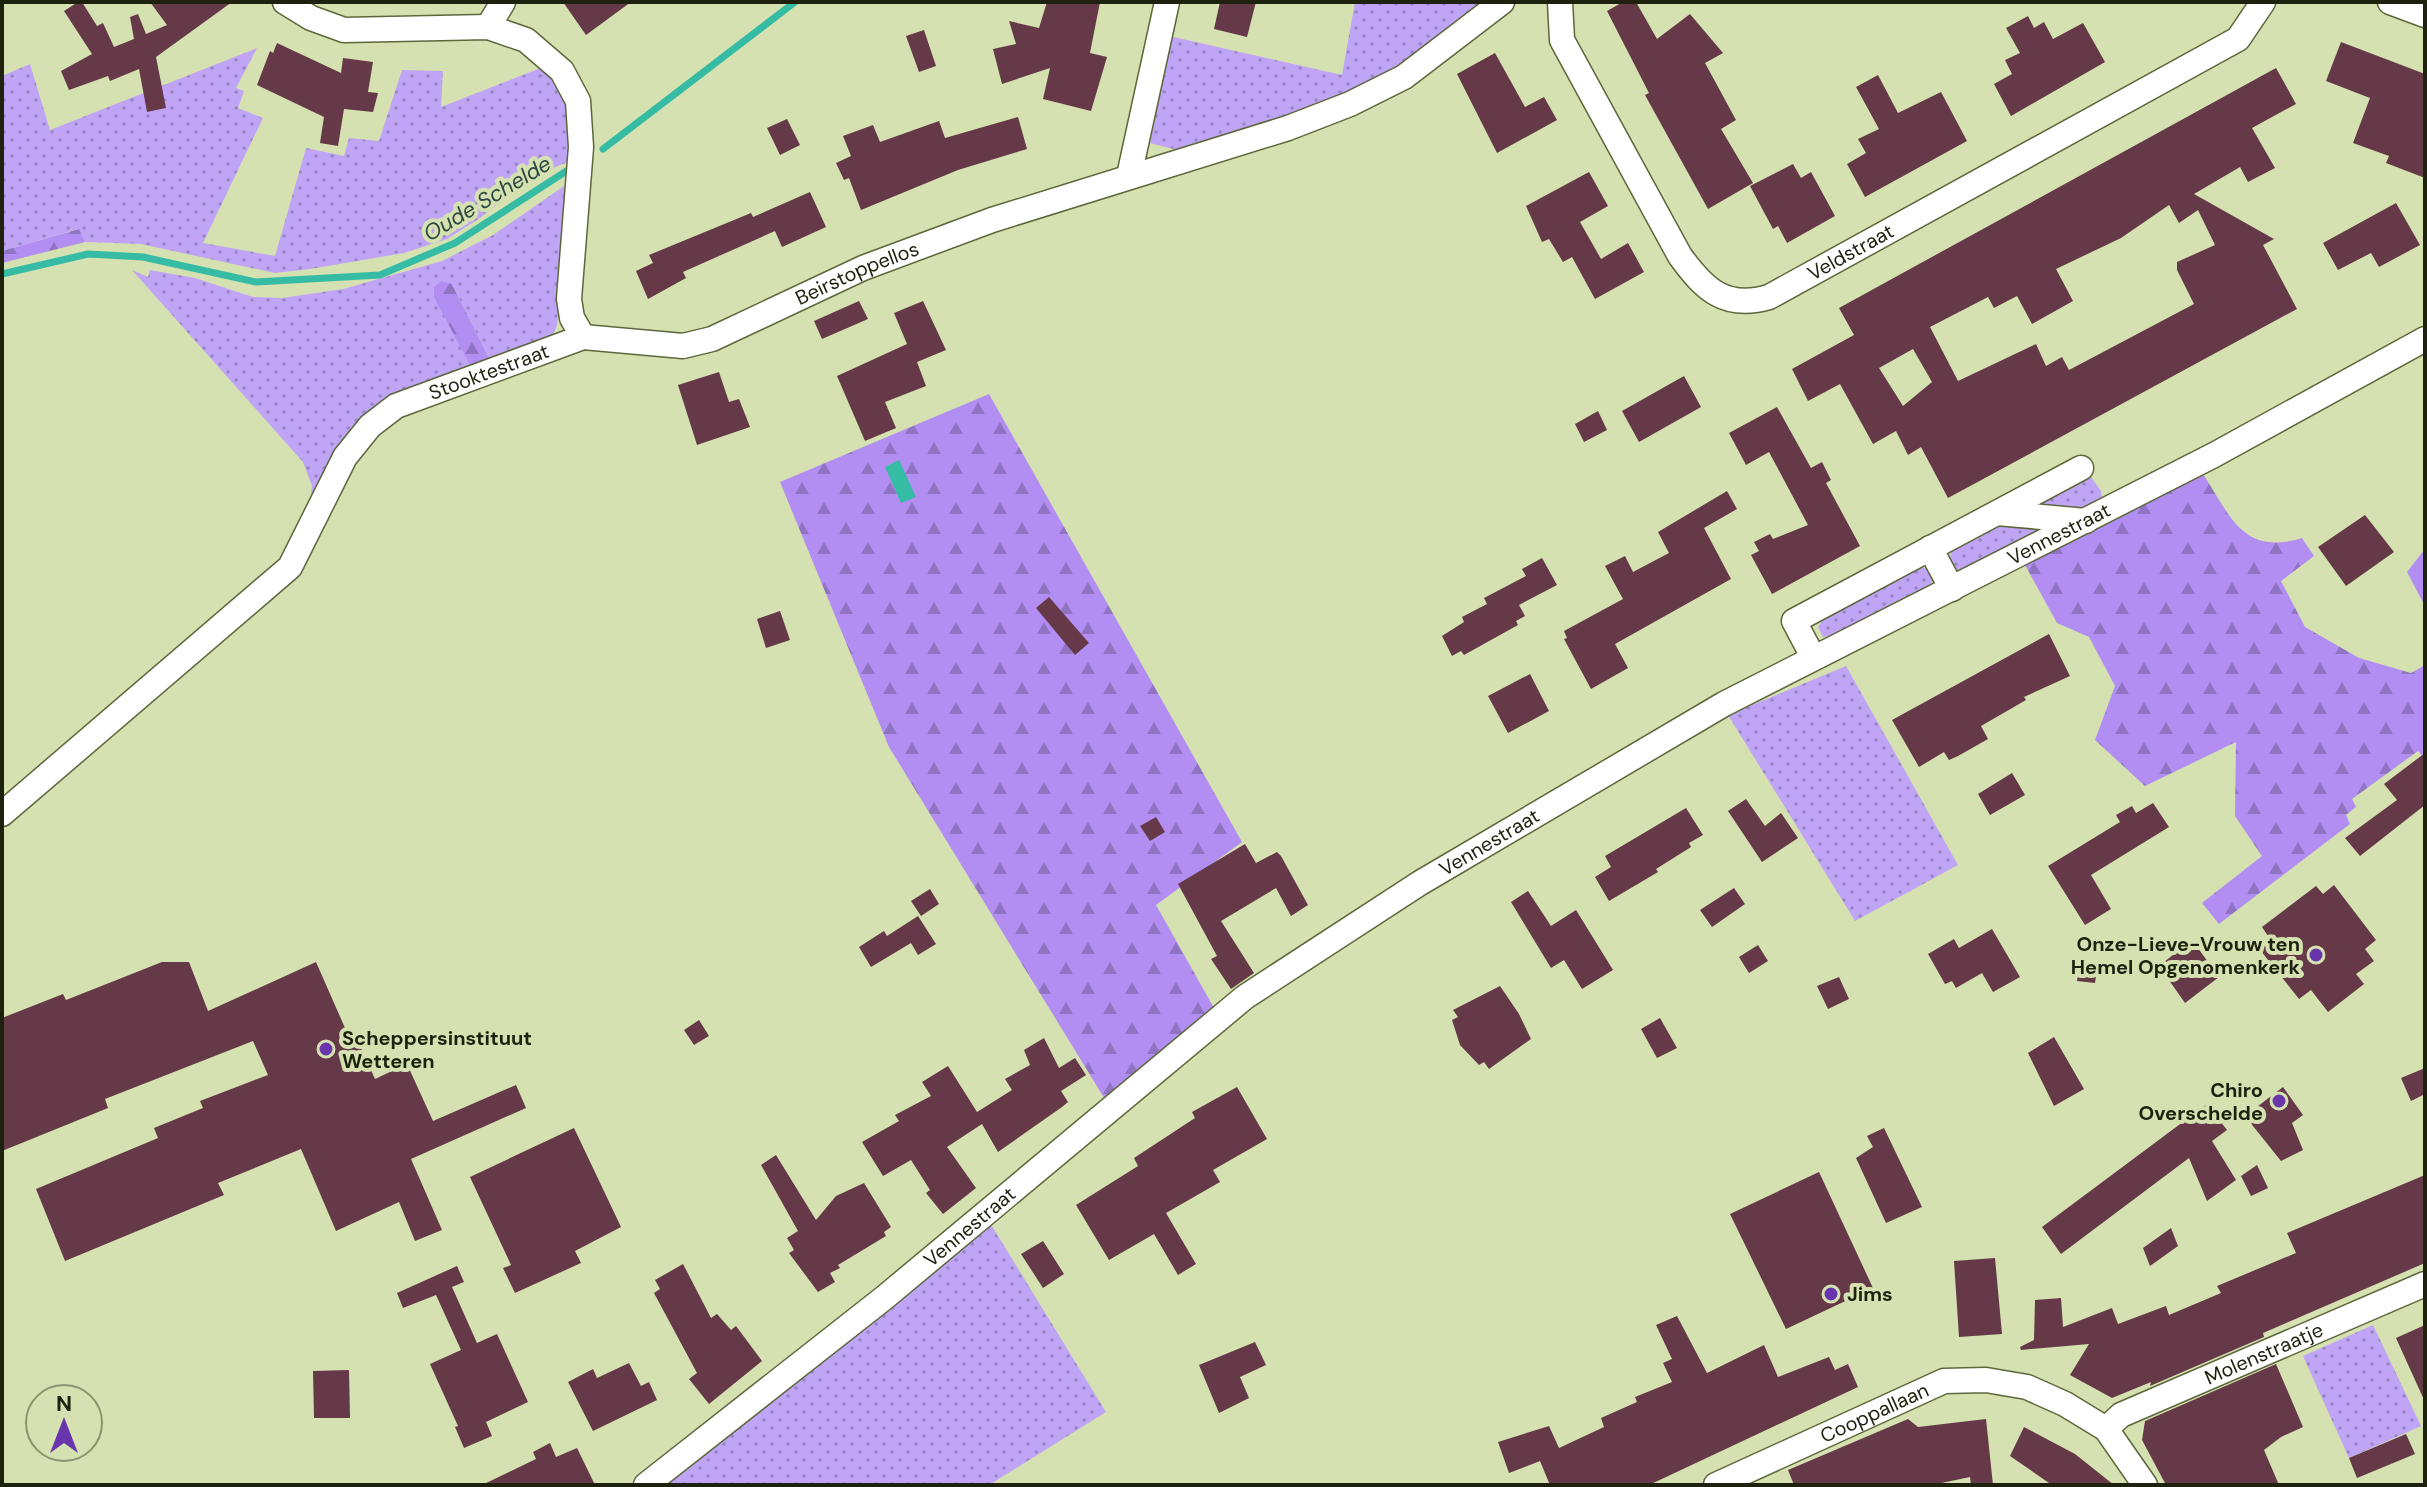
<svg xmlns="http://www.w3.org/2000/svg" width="2427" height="1487" font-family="'DM Sans',sans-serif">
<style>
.grass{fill:url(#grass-dots)}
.forest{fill:url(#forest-firs)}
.water{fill:#36bba5}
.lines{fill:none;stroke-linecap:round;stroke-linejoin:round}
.stream{stroke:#36bba5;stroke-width:7}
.building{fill:#653948;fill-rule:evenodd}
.minor-casing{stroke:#5d673b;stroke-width:27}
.minor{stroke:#fff;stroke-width:24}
.poi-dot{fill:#6935ad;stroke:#d5e1b0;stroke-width:3}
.labels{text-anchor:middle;stroke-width:8;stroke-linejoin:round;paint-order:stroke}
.street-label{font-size:20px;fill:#1d210e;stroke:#d5e1b0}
.poi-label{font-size:20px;font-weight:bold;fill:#1d210e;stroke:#d5e1b0;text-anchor:end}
.water-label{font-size:22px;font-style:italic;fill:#2c4842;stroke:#d5e1b0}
</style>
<defs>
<pattern id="grass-dots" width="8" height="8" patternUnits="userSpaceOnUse" patternTransform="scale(2)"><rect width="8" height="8" fill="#c0a5f7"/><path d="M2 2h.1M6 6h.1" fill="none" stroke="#9b86c6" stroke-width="1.8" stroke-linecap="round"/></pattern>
<pattern id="forest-firs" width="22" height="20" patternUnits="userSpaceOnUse" patternTransform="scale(2)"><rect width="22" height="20" fill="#b28ef3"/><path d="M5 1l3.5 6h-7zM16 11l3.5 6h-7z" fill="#9074c3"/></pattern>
</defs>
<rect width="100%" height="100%" fill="#d5e1b0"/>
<path class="grass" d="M1355,2h132l-85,65 -75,38 -38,9 -104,38 -35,-9 19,-107 173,39z
M257,48l-21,40 8,3 -6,17 25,10 -60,125 72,13 31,-108 38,8 5,-18 30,3 23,-71 41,1 -2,36 102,-40c30,36 29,48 27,94l-38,16 -52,41 -33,21 -43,14 -94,16 -35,4 -134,-29 -56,-2 -7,-13 -76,22v-175l28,-12 20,66z
M567,184l-10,141 -4,10 -63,25 -38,-76 19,83c-89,25 -122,50 -161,135l2,-16 -9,-24 -171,-192 16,7 2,-7 45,8 58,19 29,1 61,-9 99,-28 51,-26z
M2088,473l13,18 1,13 -22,10 -59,-5z
M2004,520l62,6 -103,47 -10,-3 -4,-7 3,-17z
M1917,567l13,2 3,7 -2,10 -85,48 -23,3 -5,-10 8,-12z
M1846,666l112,199 -103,56 -127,-206z
M990,1223l116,189 -117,73h-331z
M2373,1325l48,101 -72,32 -46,-102z"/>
<path class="forest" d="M79,229l6,13 -83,21v-12z
M441,281l11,3 38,76 -19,7 -37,-70v-10z
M989,394l253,448 -86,63 58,103 -108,93 -217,-354 -109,-265z
M2203,474c28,43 40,82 99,64l12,18 -33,25 24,46 54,31 52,15 14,-8v94l-7,-8 -66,48 4,8 -10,8 4,9 -131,100 -17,-21 60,-47 -27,-40 1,-74 -91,44 -50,-46 20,-54 -26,-49 -32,-14 -32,-58z
M2425,549v57l-18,-34z"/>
<path class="water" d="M899,460l17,37 -15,6 -16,-36z"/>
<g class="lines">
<path class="stream" d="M603,149l192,-147
M2,274l86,-20 55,3 113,25 124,-7 75,-32 113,-73"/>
</g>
<path class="building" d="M78,2h4l15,24 6,-3 11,24 20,-8 -4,-22 8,-3 8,20 21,-9 -17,-23h82l-76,55 10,51 -19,4 -8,-43 -29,12 -2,-5 -39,14 -8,-19 31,-17 -28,-43z
M563,2h68l-45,33z
M1047,2h53l-10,51 17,4 -16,54 -48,-12 7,-31 -48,16 -9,-35 23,-5 -7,-23 30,7z
M1220,2h36l-9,35 -33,-8z
M1623,2h13l21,37 33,-25 33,39 -18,10 31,57 -15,9 32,54 -45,26 -63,-114 4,-2 -42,-82z
M2028,16l6,12 10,-6 9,17 30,-16 22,39 -94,54 -17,-32 18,-10 -7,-14 15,-7 -14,-25z
M924,30l12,36 -17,6 -13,-36z
M2341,42l84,32v104l-39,-15 3,-7 -36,-13 17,-45 -44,-17z
M277,43l64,30 2,-15 30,4 -5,30 10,1 -5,19 -29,-3 -6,37 -18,-3 4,-26 -67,-32 13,-34 3,2z
M1495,53l30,54 19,-10 13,23 -60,33 -40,-79z
M2276,68l20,36 -44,24 23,40 -27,14 -8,-15 -46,27 80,45 -11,6 34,64 -349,189 -27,-51 -13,8 -12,-24 -23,13 -33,-60 -32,17 -16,-32 62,-34 -15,-27zM2169,205l10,18 19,-13 17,35 -38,17v8l17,34 -125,66 -7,-13 -16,9 -10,-22 -78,37 -28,-54 58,-30 6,11 23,-12 15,28 41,-23 -17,-32 65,-31zM1913,349l19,33 -29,24 -24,-38z
M1878,75l20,38 43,-21 26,49 -102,56 -18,-33 19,-11 -8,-14 21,-10 -23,-42z
M1018,117l9,32 -69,21 -97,40 -12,-32 -5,2 -8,-17 15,-7 -8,-20 30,-11 7,17 59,-21 6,17z
M787,119l13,26 -20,10 -13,-27z
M1793,164l8,14 10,-6 24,44 -48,27 -9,-17 -5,3 -23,-43z
M1589,172l19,34 -28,16 21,37 27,-16 16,29 -49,27 -23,-42 -9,5 -14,-23 -7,3 -16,-36z
M810,192l16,35 -44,20 -7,-16 -92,41 3,6 -38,21 -12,-28 17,-8 -4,-8 102,-42 2,4z
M2396,203l24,42 -41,22 -8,-14 -33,17 -15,-27z
M859,301l9,18 -46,20 -8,-18z
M923,301l23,49 -29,12 9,24 -41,16 11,26 -31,13 -28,-65 70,-32 -13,-31z
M719,372l10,30 10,-3 11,28 -53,18 -19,-60z
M1684,376l17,31 -62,35 -17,-31z
M1777,407l34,61 11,-6 9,18 -5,3 34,63 -88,48 -21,-39 8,-4 -5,-9 16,-8 3,5 35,-14 -39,-73 -23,13 -17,-32z
M1598,411l9,19 -23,12 -9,-18z
M1727,491l10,18 -33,19 27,51 -116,65 13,24 -37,21 -27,-50 3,-1 -3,-7 59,-32 -18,-33 20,-10 8,16 36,-19 -11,-21z
M2365,515l29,37 -48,34 -28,-39z
M1542,558l15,27 -38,20 6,11 -9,5 2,4 -54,30 -3,-4 -9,5 -10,-20 22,-14 -2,-5 25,-13 -3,-6 42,-22 -4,-7z
M1049,597l40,46 -14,12 -39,-47z
M780,611l10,29 -24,8 -9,-29z
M2049,634l21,42 -46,21 2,3 -45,26 7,13 -30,17 -9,4 -5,-8 -25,15 -27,-47z
M1530,674l19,37 -41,22 -20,-37z
M2425,753v52l-65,51 -15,-18 52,-38 -13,-16z
M2012,773l13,22 -35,20 -12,-21z
M1746,799l19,27 16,-13 17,25 -36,24 -34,-51z
M2153,803l16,24 -78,48 20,34 -26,16 -37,-59 72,-44 -4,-7 16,-9 4,7z
M1686,808l17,27 -14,8 2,4 -35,22 2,3 -49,29 -14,-24 16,-10 -6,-11z
M1156,817l9,15 -15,9 -10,-15z
M1245,844l11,19 21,-11 4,4 27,49 -17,11 -15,-28 -55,33 33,52 -23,16 -20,-30 6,-3 -39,-72z
M2334,885l42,55 -11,9 9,12 -18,13 8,10 -36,28 -17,-22 -12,9 -42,-53 11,-10 -6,-9 54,-41 7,8z
M1734,888l11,16 -33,23 -12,-17z
M930,889l9,15 -18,12 -10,-15z
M1528,891l23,35 25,-16 37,60 -31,19 -18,-29 -13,8 -40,-66z
M918,916l18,28 -18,11 -7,-12 -40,24 -12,-20 25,-16 3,5z
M1992,929l28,48 -27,15 -11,-19 -26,15 -4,-7 -7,3 -17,-30 26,-15 5,9z
M2192,940l27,37 -34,26 -26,-37z
M1758,945l10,16 -19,12 -10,-16z
M2080,960l18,3 -3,20 -18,-2z
M162,962h27l19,49 108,-49 33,75 6,-2 20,44 32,-15 26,57 83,-36 10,23 -115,51 31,71 -27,11 -16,-39 -63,29 -35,-82 -83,34 6,12 -159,66 -29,-72 122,-51 -4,-10 49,-20 -3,-7 68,-26 -15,-34 -148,58 3,9 -106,43v-133l61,-24 3,6z
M1839,977l10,22 -21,10 -11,-23z
M1500,986l19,28 12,25 -42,30 -5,-7 -5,3 -19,-20 -8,-25 6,-3 -5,-7z
M1660,1018l17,30 -20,10 -16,-29z
M699,1020l10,16 -15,9 -10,-15z
M2054,1037l30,52 -30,17 -26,-53z
M1044,1038l15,30 16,-10 11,17 -25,16 7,11 -6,5 -64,45 -16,-28 -35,23 29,41 -33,26 -17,-21 4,-3 -19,-30 -28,16 -21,-34 37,-21 -4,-6 36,-19 -9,-14 26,-16 29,46 35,-22 -7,-11 25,-14 -6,-15z
M2425,1068v26l-14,7 -10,-23z
M1237,1087l30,52 -54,31 7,12 -54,31 30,51 -18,11 -24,-41 -45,26 -33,-55 62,-39 -4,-8 61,-40 -3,-6z
M2283,1087l20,28 -11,8 11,27 -22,11 -36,-45z
M2207,1104l20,26 -15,11 24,39 -29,21 -18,-43 -128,96 -19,-27z
M574,1128l47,99 -46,24 6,12 -66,30 -12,-25 8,-3 -41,-88z
M1884,1128l38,79 -36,16 -30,-65 17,-11 -6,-11z
M776,1155l40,65 20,-24 28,-13 27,44 -7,5 2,4 -48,29 2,3 -10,5 5,9 -17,10 -29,-39 5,-3 -7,-12 11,-7 -37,-66z
M2257,1165l11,23 -17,8 -10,-20z
M1819,1172l54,116 -87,41 -56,-115z
M2425,1175v88l-162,70 1,4 -114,49 1,-4 -39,16 -42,-23 19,-31 -68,6 -1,-3 14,-7 1,-40 26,-2 2,29 49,-19 6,16 48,-18 3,9 52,-22 -4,-7 79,-33 -9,-20z
M2171,1228l7,18 -28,20 -7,-18z
M1043,1241l21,33 -21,14 -22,-34z
M1995,1258l7,76 -43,3 -5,-76z
M683,1264l28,54 6,-4 14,16 5,-4 26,35 -53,43 -20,-25 8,-6 -43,-80 6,-4 -5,-9z
M457,1266l7,16 -12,5 25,56 20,-9 31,68 -42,20 6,14 -28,12 -9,-21 3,-1 -28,-62 31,-14 -25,-55 -33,13 -6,-15z
M1677,1316l30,57 57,-28 14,32 51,-20 6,13 13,-6 10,23 -209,98h-99l-10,-24 -31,12 -11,-31 51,-16 10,22 45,-21 -3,-9 36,-16 -2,-5 37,-15 -9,-19 9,-4 -16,-34z
M2425,1325v77l-29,-64z
M1255,1342l11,23 -26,12 9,21 -30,15 -20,-48z
M629,1363l12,23 8,-4 8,18 -64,31 -25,-49 25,-13 4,9z
M2276,1364l27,63 -22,10 -17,13 15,35h-113l-24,-45 3,-19z
M349,1370l1,48h-36l-1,-47z
M1908,1419l10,8 68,-8 7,66h-22l-1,-8 -38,8h-138l-6,-15z
M2024,1427l51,27 39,31h-62l-42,-29z
M2406,1434l9,20 -58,24 -8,-20z
M550,1443l6,14 21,-9 18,37h-113l54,-26 -3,-7z"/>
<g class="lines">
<g class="minor-casing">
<g id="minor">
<path d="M285,2l26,16 33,12 144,-3 38,13 36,31 16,30 3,46 -12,152 3,19 11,19"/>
<path id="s1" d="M1560,2l2,38 118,216c24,33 45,54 89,41l469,-258 25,-37"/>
<path d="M2390,2l35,13"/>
<path d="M488,27l15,-25"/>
<path d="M1129,176l38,-174"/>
<path d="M1997,513l89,8"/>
<path d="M1930,548l22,41"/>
<path d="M1813,657l-19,-36 287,-153"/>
<path id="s2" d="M2,814l288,-247 55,-110 25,-31 26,-20 187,-69 100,9 29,-7 151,-71 129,-48 296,-92 62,-24 54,-27 98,-75"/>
<path id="s3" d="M2106,1429l15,-14 304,-131"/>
<path id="s4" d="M646,1485l238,-187 361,-301 175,-114 304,-179 490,-249 211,-116"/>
<path id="s5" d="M1716,1485l228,-104 42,-1 41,7 38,17 41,25 39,56"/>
</g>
</g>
<use href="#minor" class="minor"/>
</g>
<g class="poi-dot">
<circle cx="2316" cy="955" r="8"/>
<circle cx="326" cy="1049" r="8"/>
<circle cx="2279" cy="1101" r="8"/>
<circle cx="1831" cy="1294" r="8"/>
</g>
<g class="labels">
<g class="street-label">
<text dy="7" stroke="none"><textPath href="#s1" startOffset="484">Veldstraat</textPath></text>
<text dy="7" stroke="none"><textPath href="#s2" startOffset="1064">Beirstoppellos</textPath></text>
<text dy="7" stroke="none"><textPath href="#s2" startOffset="674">Stooktestraat</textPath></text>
<text dy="7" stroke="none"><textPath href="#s4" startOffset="1710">Vennestraat</textPath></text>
<text dy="7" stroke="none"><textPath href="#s4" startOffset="1062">Vennestraat</textPath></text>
<text dy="7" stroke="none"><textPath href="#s4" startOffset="414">Vennestraat</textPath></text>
<text dy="7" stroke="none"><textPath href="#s3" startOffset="176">Molenstraatje</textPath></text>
<text dy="7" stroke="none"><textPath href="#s5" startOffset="174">Cooppallaan</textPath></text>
</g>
<g class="poi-label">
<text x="2300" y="951">Onze-Lieve-Vrouw ten<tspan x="2300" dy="23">Hemel Opgenomenkerk</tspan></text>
<text x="342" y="1045" text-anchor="start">Scheppersinstituut<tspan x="342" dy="23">Wetteren</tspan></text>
<text x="2263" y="1097">Chiro<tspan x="2263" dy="23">Overschelde</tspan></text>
<text x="1847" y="1301" text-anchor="start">Jims</text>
</g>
<g class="water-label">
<text transform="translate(487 198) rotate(-31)" y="8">Oude Schelde</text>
</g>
</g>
<rect width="2427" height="1487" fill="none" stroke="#1d210e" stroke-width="8"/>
<g transform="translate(64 1423)"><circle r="38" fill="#d5e1b0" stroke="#8b946f" stroke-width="2"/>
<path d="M0-6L14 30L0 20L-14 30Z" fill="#6935ad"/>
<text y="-12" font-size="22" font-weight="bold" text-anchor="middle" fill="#1d210e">N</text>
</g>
</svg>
